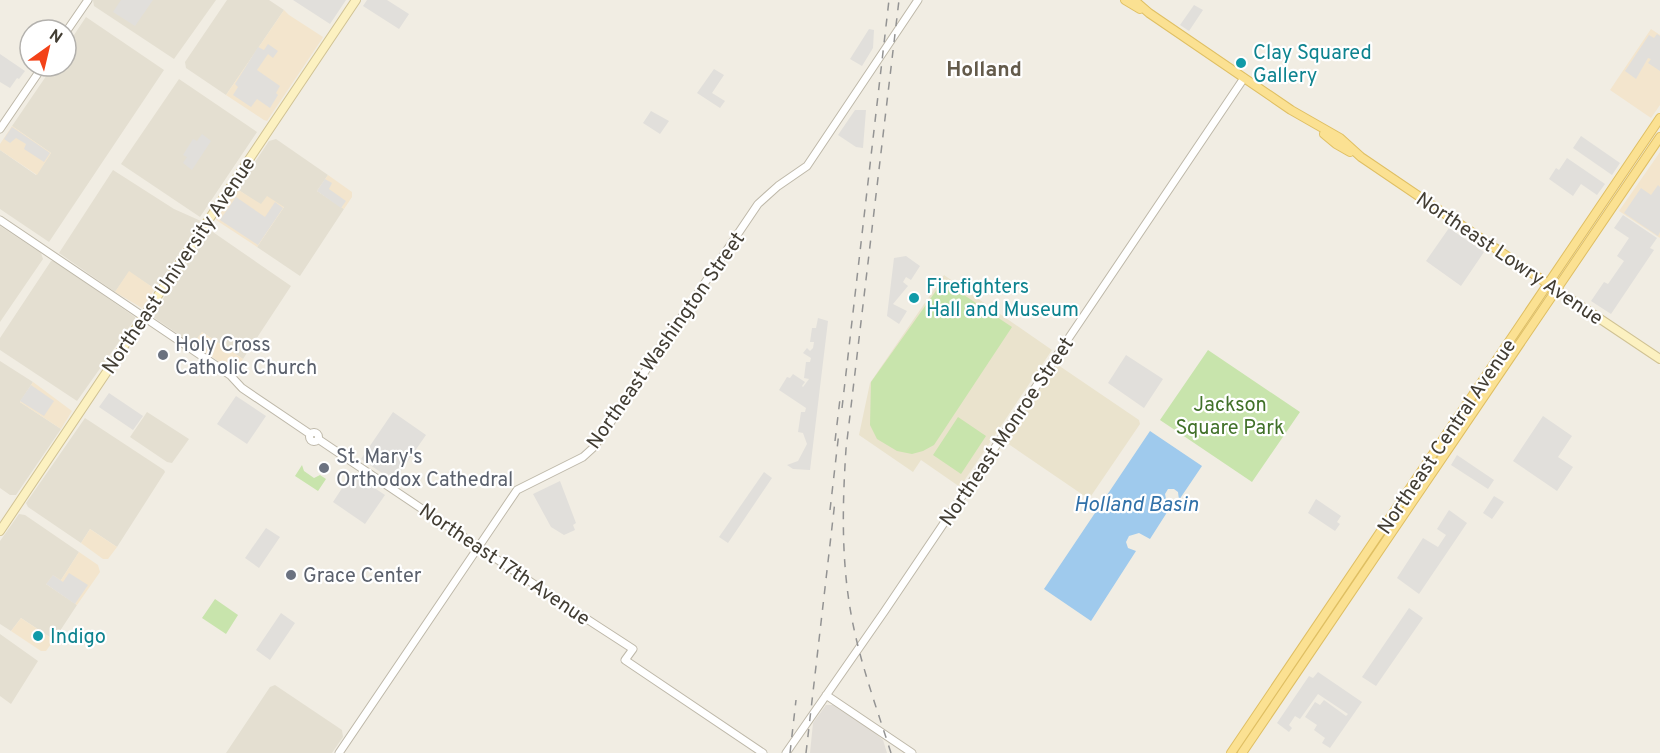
<svg xmlns="http://www.w3.org/2000/svg" width="1660" height="753" font-family="Overpass,sans-serif">
<style>
.residential{fill:#e4dfd1}
.commercial{fill:#f3e5cd}
.industrial{fill:#e2ded8}
.education{fill:#eae3cd}
.green{fill:#c8e4ac}
.parking{fill:#e1dfdb}
.water{fill:#9fcaed}
.lines{fill:none;stroke-linecap:round;stroke-linejoin:round}
.tertiary-casing{stroke:#beb8a9;stroke-width:9}
.secondary-casing{stroke:#d0c293;stroke-width:10}
.primary-casing{stroke:#dfbf63;stroke-width:10}
.tertiary{stroke:#fff;stroke-width:7}
.secondary{stroke:#fcf1c1;stroke-width:8}
.primary{stroke:#fbe192;stroke-width:8}
.rail{stroke:#939393;stroke-width:1.5;stroke-dasharray:8 8;stroke-linecap:butt}
.culture-dot{fill:#0f9aa8;stroke:#fff;stroke-width:2}
.worship-dot{fill:#6b7280;stroke:#fff;stroke-width:2}
.labels{text-anchor:middle;stroke-width:4.5;stroke-linejoin:round;paint-order:stroke}
.culture-label{font-size:20px;fill:#0d838f;stroke:#fff;text-anchor:start}
.street-label{font-size:20px;fill:#423d33;stroke:#fff}
.worship-label{font-size:20px;fill:#5b616d;stroke:#fff;text-anchor:start}
.park-label{font-size:20px;fill:#417129;stroke:#fff}
.neighbourhood-label{font-size:21px;font-weight:bold;fill:#645b4b;stroke:#fff}
.water-label{font-size:21px;font-style:italic;fill:#3171a9;stroke:#fff}
</style>
<rect width="100%" height="100%" fill="#f1ede3"/>
<path class="residential" d="M93,0h123l-42,59 -80,-53z
M227,0h42l15,10 -58,85 -40,-27 -1,-6z
M86,17l78,53 -115,172 -49,-33v-59l36,25 15,-22 -39,-27 41,-60h13v-19z
M179,79l78,53 -57,85 -79,-53z
M276,139l52,36 -11,16 27,18 -44,67 -43,-29 27,-40 -23,-2 -24,-16 32,-48z
M113,170l61,39 27,12 -46,68 -26,-17 -14,20 -56,-39z
M0,226l41,27 2,6 -43,63z
M210,230l81,56 -48,73 -41,-27 -9,12 -40,-27 1,-5z
M51,261h3l81,56v2l-58,82 -77,-51v-12z
M0,361l33,21 -13,20 41,27 -45,66h-6l-10,-7z
M147,412l42,27 -17,24 -5,-1 -37,-25z
M85,418l79,52 1,2 -48,75 -27,-18 -9,14 -53,-36 -2,-4z
M19,514l6,1 54,37 -18,28 -15,4 31,21 -23,35 -33,-22 -10,13 -11,-7v-83z
M0,634l38,27 -27,43 -11,-8z
M275,685l67,45 1,7 -11,16h-106l44,-66z"/>
<path class="commercial" d="M284,10l5,5 34,22 -1,2 -55,82 -3,-1 -38,-25z
M1651,29l9,6v70l-9,13 -41,-28z
M12,126l39,27 -14,22 -37,-25v-6z
M1660,152v86l-41,-27z
M328,175l24,17v5l-8,12 -27,-18z
M237,189l24,15 6,-8 17,11 -27,40 -41,-27z
M129,271l26,18 -13,19 -27,-16z
M202,332l41,27 -6,9 -7,1 -37,-25z
M33,382l39,29 -11,18 -41,-27z
M90,529l27,18 -9,12h-5l-22,-16z
M79,552l19,13 2,7 -23,33 -31,-21 7,-9 8,5z
M21,618l33,22 -8,11h-5l-30,-20z"/>
<path class="industrial" d="M826,705h7l38,25 12,10 4,13h-77l3,-30z"/>
<path class="education" d="M944,275l108,75 -92,137 -39,-27 -8,12 -54,-37 11,-52z
M1054,365h4l81,55 1,4 -49,72 -5,1 -82,-56 4,-9 7,-6 31,-46z"/>
<path class="green" d="M943,281l69,46 -78,118 -11,6 -11,3 -15,-3 -20,-12 -7,-14 1,-43z
M1208,350l92,62 -48,70 -92,-62z
M958,417l28,19 -25,38 -28,-19z
M302,465l2,6 10,7 6,-3 6,4 -8,12 -23,-15z
M215,599l23,16 -12,19 -24,-16z"/>
<path class="parking" d="M121,0h32l-18,26 -22,-14z
M293,0h53l-16,24z
M367,0h20l22,14 -10,15 -36,-23z
M1194,5l9,5 -14,21 -9,-6z
M869,29l5,1 -1,18 -11,18 -12,-7z
M1657,34l3,2v35l-12,-8 3,-4 -3,-1 -12,21 -11,-8 24,-36 5,3z
M268,44l10,7 -5,7 -5,-4 -11,16 23,16 -4,7 2,2 -8,13 -13,-9 -6,8 -18,-12 5,-8 -3,-3 23,-37 6,3z
M0,54l25,17 -6,8 -2,-1 -7,10 -10,-6z
M714,69l10,6 -12,18 13,8 -5,7 -23,-15z
M855,110h11l-3,38 -7,-1 -18,-12z
M651,111l18,10 -9,13 -17,-11z
M12,127l38,26 -6,9 -20,-13 2,-5 -10,-6 -6,5 -6,-4z
M202,134l9,7 -19,29 -9,-7 4,-6 -4,-2 10,-16 4,2z
M1581,136l39,27 -8,12 -39,-27z
M1567,158l38,26 -8,11 -16,-11 -8,12 -24,-17 7,-11 3,2z
M325,179l7,4 -3,6 17,12 -5,7 -24,-17z
M1658,185l2,2v45l-2,4 -34,-23 17,-25 10,7z
M236,197l29,20 10,-15 8,6 -25,37 -38,-25z
M1623,215l34,23 -7,10 4,2 -43,64 -20,-13 13,-19 4,2 16,-23 -7,-5 12,-18 -15,-10z
M1449,228l35,24 -23,34 -35,-25z
M906,256l14,10 -9,14 -5,-3 -3,5 5,4 -15,18 14,7 -8,13 -12,-8 7,-58z
M818,318l10,3 -18,149 -17,-1 -6,-4 11,-4 9,-17 -4,-11 -5,-1 3,-20h4l1,-4 -27,-18 8,-13 3,1 3,-4 12,8 -3,4 1,1 6,-8 -5,-1 2,-16h4l1,-4 -8,-5 4,-5 3,3 3,-3 1,-6h-4l2,-14h4z
M1126,355l37,24 -19,29 -36,-25z
M31,385l23,16 -10,15 -24,-15z
M109,393l34,23 -10,14 -34,-23z
M236,396l30,20 -19,28 -30,-20z
M393,412l33,23 -32,46 -33,-22z
M1543,416l29,20 -14,21 15,10 -16,24 -44,-30z
M1457,455l37,25 -6,9 -37,-24z
M764,472l8,6 -44,65 -9,-6z
M352,473l33,22 -20,29 -32,-22z
M560,481l16,42 -3,2 2,5 -11,5 -13,-8 -18,-33z
M1494,496l10,6 -12,17 -9,-6z
M1316,499l25,17 -4,6 3,2 -5,7 -27,-18z
M1449,510l18,13 -48,71 -22,-16 26,-40 15,9 8,-12 -9,-6z
M266,528l14,9 -21,31 -14,-10z
M69,573l19,12 -13,19 -29,-20 7,-9 10,7z
M1409,608l14,10 -47,68 -14,-9z
M281,613l14,10 -25,37 -14,-10z
M1318,672l44,30 -32,46 -8,-5 3,-5 -11,-8 3,-5 -12,-8 10,-15 5,3 4,-5 22,16 2,-2 -30,-20 -18,25 -5,-3 -6,9 3,3 -3,4 -12,-9 32,-47 4,2z"/>
<path class="water" d="M1150,431l52,35 -23,34 -1,-8 -4,-3h-6l-3,5 1,5 7,4 -23,36 -11,-6 -10,3 -3,6 2,6 8,3 -45,70 -47,-32z"/>
<g class="lines">
<g class="tertiary-casing">
<path id="tertiary" d="M66,32l22,-32
M0,129l43,-63
M0,220l230,155 12,13 68,46
M309.5 437a4.5 4.5 0 1 1 9 0a4.5 4.5 0 1 1-9 0Z
M318,439l238,160 77,50 -8,11 138,93
M826,695l86,58
M339,753l178,-263 66,-33 11,-10 164,-243 20,-18 29,-20 111,-166
M786,753l98,-141 360,-534"/>
</g>
<g class="secondary-casing">
<path id="secondary" d="M1557,290l103,69
M0,531l356,-531"/>
</g>
<g class="primary-casing">
<path id="primary" d="M1125,0l15,9
M1134,0l15,13 142,97 49,28 21,19 190,129
M1324,134l12,10 14,8
M1231,753l429,-635
M1242,753l418,-616"/>
</g>
<use href="#tertiary" class="tertiary"/>
<use href="#secondary" class="secondary"/>
<use href="#primary" class="primary"/>
<path class="rail" d="M842,408l47,-408
M835,441l5,-42
M830,510l9,-78
M790,753l6,-53
M806,753l29,-252
M891,753c-13,-41 -28,-82 -37,-124 -13,-60 -12,-120 -8,-180l53,-449"/>
</g>
<g class="culture-dot">
<circle cx="1241" cy="63" r="6"/>
<circle cx="914" cy="298" r="6"/>
<circle cx="38" cy="636" r="6"/>
</g>
<g class="worship-dot">
<circle cx="163" cy="355" r="6"/>
<circle cx="324" cy="468" r="6"/>
<circle cx="291" cy="575" r="6"/>
</g>
<g class="labels">
<g class="culture-label">
<text x="1253" y="59">Clay Squared<tspan x="1253" dy="23">Gallery</tspan></text>
<text x="926" y="293">Firefighters<tspan x="926" dy="23">Hall and Museum</tspan></text>
<text x="50" y="643">Indigo</text>
</g>
<g class="street-label">
<text transform="translate(1510 258) rotate(34)" y="7">Northeast Lowry Avenue</text>
<text transform="translate(178 265) rotate(-56)" y="7">Northeast University Avenue</text>
<text transform="translate(665 340) rotate(-55)" y="7">Northeast Washington Street</text>
<text transform="translate(1006 431) rotate(-56)" y="7">Northeast Monroe Street</text>
<text transform="translate(1446 436) rotate(-56)" y="7">Northeast Central Avenue</text>
<text transform="translate(505 564) rotate(34)" y="7">Northeast 17th Avenue</text>
</g>
<g class="worship-label">
<text x="175" y="351">Holy Cross<tspan x="175" dy="23">Catholic Church</tspan></text>
<text x="336" y="463">St. Mary's<tspan x="336" dy="23">Orthodox Cathedral</tspan></text>
<text x="303" y="582">Grace Center</text>
</g>
<g class="park-label">
<text x="1230" y="411">Jackson<tspan x="1230" dy="23">Square Park</tspan></text>
</g>
<g class="neighbourhood-label">
<text x="984" y="76">Holland</text>
</g>
<g class="water-label">
<text x="1136" y="511">Holland Basin</text>
</g>
</g>
<g transform="translate(48 48) rotate(34)"><circle r="28" fill="#ffffff" stroke="#b3b1ad" stroke-width="1.5"/>
<path d="M0-4.5L10 22L0 15L-10 22Z" fill="#f34218"/>
<text y="-9" font-size="16" font-weight="bold" text-anchor="middle" fill="#423d33">N</text>
</g>
</svg>
